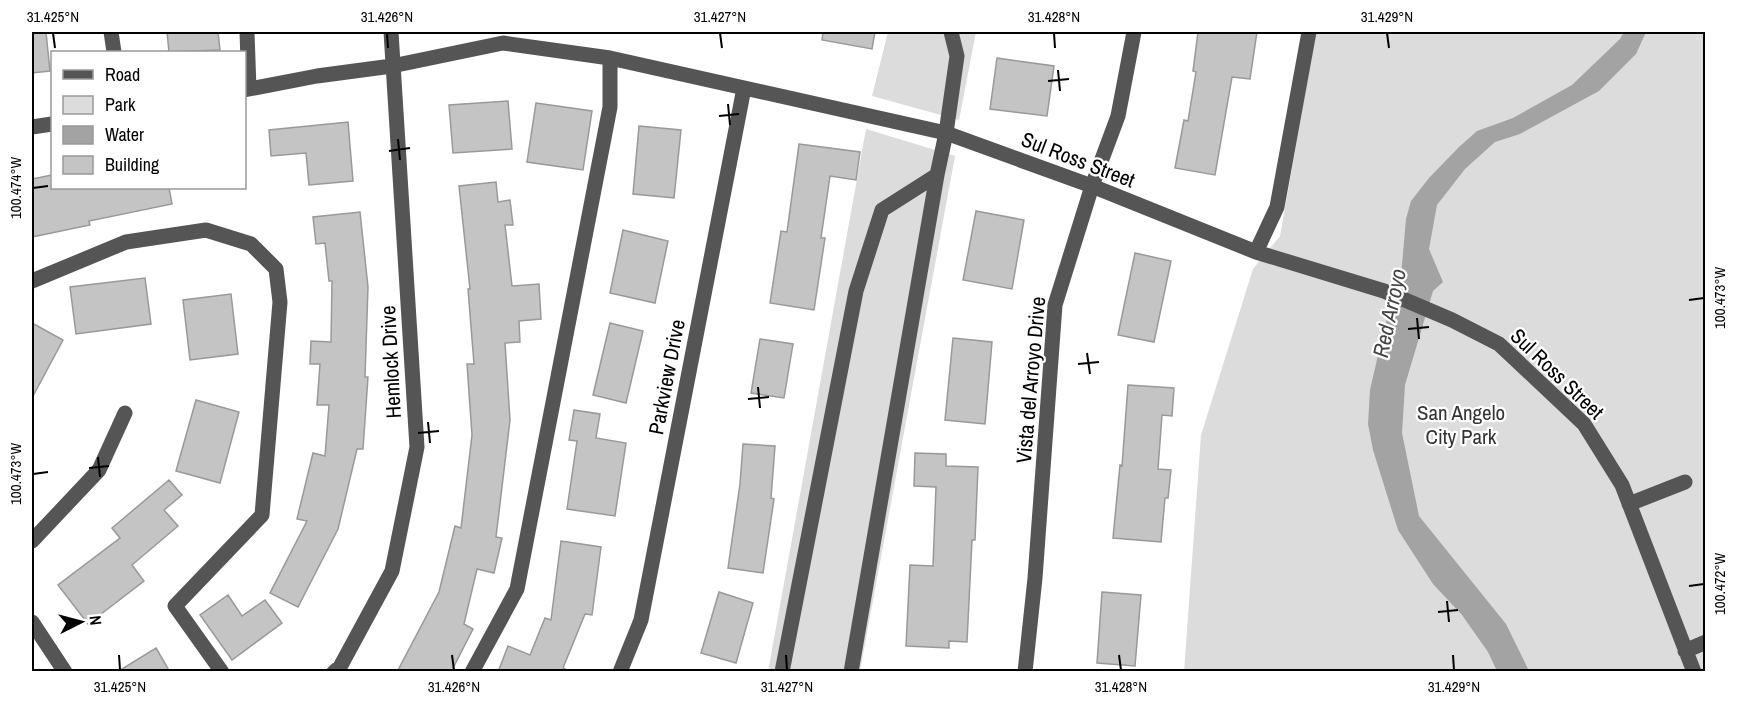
<svg xmlns="http://www.w3.org/2000/svg" width="1737" height="703" font-family="'Archivo Narrow',sans-serif">
<style>
.green{fill:#dcdcdc}
.water{fill:#a3a3a3}
.building{fill:#c4c4c4;stroke:#999;stroke-width:1.5}
.lines{fill:none;stroke-linecap:round;stroke-linejoin:round}
.minor{stroke:#555;stroke-width:15}
.ticks{fill:none;stroke:#000;stroke-width:2}
.labels{text-anchor:middle;stroke-width:4.5;stroke-linejoin:round;paint-order:stroke}
.street-label{font-size:21px;fill:#000;stroke:#fff}
.park-label{font-size:21px;fill:#333;stroke:#fff}
.water-label{font-size:22px;font-style:italic;fill:#444;stroke:#fff}
.neatline{fill:none;stroke:#000;stroke-width:2}
.ticks-label{font-size:15px;text-anchor:middle;fill:#000}
</style>
<rect width="100%" height="100%" fill="#fff"/>
<path class="green" d="M888,32h88l-17,88 -87,-24z
M1316,32h389v639l-521,1 17,-237 52,-166 27,-33z
M866,129l89,27 -95,515 -92,1z"/>
<path class="water" d="M1624,32h22l-10,22 -37,37 -79,43 -25,8 -30,27 -28,36 -8,44 14,33 -10,9 -28,94 -3,48 17,83 87,108 23,47h-32l-9,-19 -26,-37 -29,-31 -35,-54 -25,-80 -5,-26 2,-34 14,-61 17,-53 5,-57 5,-18 18,-23 30,-31 18,-16 36,-13 59,-33 48,-46z"/>
<path class="building" d="M32,32h14l4,39 -18,2z
M167,32h51l2,18 -51,2z
M823,32h52l-3,17 -50,-9z
M1198,32h59l-7,47 -18,-2 -17,98 -40,-7 9,-48 4,1 8,-49 -3,-1z
M997,58l57,8 -7,50 -57,-7z
M508,101l4,48 -59,4 -4,-48z
M536,103l56,8 -9,59 -56,-8z
M348,122l5,59 -44,4 -3,-32 -35,3 -2,-26z
M639,126l42,4 -7,68 -41,-4z
M799,144l61,8 -4,28 -26,-4 -9,62h4l-11,72 -44,-7 11,-72 6,1z
M52,175v13h117l3,16 -83,17 1,4 -58,12v-58z
M496,182l2,20 12,-2 3,25h-8l7,61 27,-2 2,35 -22,2 1,21 -15,1 5,77 -14,117 6,1 -8,35 -17,-4 -13,55 9,5 -22,43h-54l42,-80 16,-66 6,2 11,-93 -5,-71h7l-6,-75h2l-11,-103z
M976,211l48,9 -12,69 -49,-9z
M360,212l8,75 -3,90h3l-5,72h-6l-19,80 -40,78 -28,-14 37,-72 -10,-2 16,-66 12,3 4,-51h-12l3,-41h-10l1,-23 20,1 1,-61h-3l-4,-38 -9,1 -3,-27z
M623,230l45,11 -13,62 -45,-10z
M1135,253l36,8 -17,81 -36,-7z
M145,278l6,46 -75,10 -6,-47z
M231,294l7,60 -48,6 -7,-60z
M32,323l31,17 -31,58z
M610,323l33,8 -17,72 -33,-8z
M953,338l39,4 -7,82 -40,-4z
M760,339l33,5 -9,54 -33,-5z
M1128,385l46,3 -2,28 -10,-1 -4,54 13,1 -3,28h-3l-4,44 -48,-4 7,-73 2,1z
M196,400l43,12 -19,71 -44,-12z
M574,410l26,4 -4,24 30,5 -11,73 -48,-7 10,-68 -8,-1z
M743,444l32,2 -4,52 3,1 -11,74 -35,-5 12,-84z
M915,453l31,1v12l32,1 -3,73h-3l-5,102 -18,-1v7l-43,-2 4,-81 23,1 3,-79 -22,-1z
M169,480l13,15 -18,15 14,16 -46,39 12,16 -56,43 -30,-39 62,-47 -8,-10z
M561,541l40,6 -9,68 -7,-1 -22,54 7,4h-72l10,-26 22,9 15,-37 6,2z
M719,592l34,11 -17,60 -35,-10z
M1102,592l39,3 -6,71 -38,-3z
M228,595l14,21 23,-16 17,23 -50,37 -32,-45z
M156,648l14,24h-53z"/>
<g class="lines">
<path class="minor" d="M111,32l3,20
M247,32l2,57
M244,90l73,-14 75,-10 111,-23 107,15 336,75 146,53 164,66 128,39 68,29 47,24 85,80 38,61 72,187
M32,127l20,-3
M1256,252l21,-45 32,-175
M32,281l94,-39 80,-12 45,14 25,25 4,33 -18,213 -87,91 47,66
M1629,504l56,-22
M32,541l67,-71 26,-57
M32,622l33,50
M1685,651l21,-9
M334,672l6,-5 52,-96 25,-124 -26,-415
M472,672l45,-83 93,-482v-49
M620,672l21,-52 103,-532
M782,672l74,-381 26,-81 55,-35 9,-42 11,-77 -6,-24
M851,672l86,-497
M1025,672l10,-94 20,-273 37,-119 26,-70 16,-84"/>
</g>
<path class="ticks" d="M53,33l2,15M387,33l1,15M720,33l2,15M1054,33l1,15M1387,33l2,15M1058,70l2,21M1048,81l21,-2M728,104l2,21M719,116l20,-2M398,139l2,21M389,151l21,-3M33,188l15,-2M1689,300l15,-2M1417,318l2,21M1408,329l21,-2M1087,353l3,21M1078,364l21,-2M758,387l2,21M748,399l21,-2M428,422l2,21M418,433l21,-2M98,457l2,20M89,468l20,-2M33,474l15,-2M1689,586l15,-2M1447,601l2,21M1438,612l20,-2M119,655l1,15M452,655l2,15M786,655l1,15M1119,655l2,15M1453,655l1,15"/>
<g class="labels">
<g class="street-label">
<text transform="translate(1078 160) rotate(21)" y="7">Sul Ross Street</text>
<text transform="translate(391 362) rotate(-93)" y="7">Hemlock Drive</text>
<text transform="translate(1557 374) rotate(44)" y="7">Sul Ross Street</text>
<text transform="translate(667 377) rotate(-79)" y="7">Parkview Drive</text>
<text transform="translate(1031 380) rotate(-85)" y="7">Vista del Arroyo Drive</text>
</g>
<g class="park-label">
<text x="1461" y="420">San Angelo<tspan x="1461" dy="24">City Park</tspan></text>
</g>
<g class="water-label">
<text transform="translate(1389 313) rotate(-78)" y="8">Red Arroyo</text>
</g>
</g>
<rect width="1737" height="703" fill="none" stroke="#ffffff" stroke-width="66"/>
<rect x="51" y="51" width="195" height="138" fill="#ffffff" stroke="#999999" stroke-width="1.5"/>
<rect x="63" y="70" width="30" height="9" fill="#555555" stroke="#999999" stroke-width="1.5"/>
<text x="105" y="81" font-size="18" fill="#000000">Road</text>
<rect x="63" y="96" width="30" height="18" fill="#dcdcdc" stroke="#999999" stroke-width="1.5"/>
<text x="105" y="111" font-size="18" fill="#000000">Park</text>
<rect x="63" y="126" width="30" height="18" fill="#a3a3a3" stroke="#999999" stroke-width="1.5"/>
<text x="105" y="141" font-size="18" fill="#000000">Water</text>
<rect x="63" y="156" width="30" height="18" fill="#c4c4c4" stroke="#999999" stroke-width="1.5"/>
<text x="105" y="171" font-size="18" fill="#000000">Building</text>
<g transform="translate(81 622) rotate(84)" stroke="#ffffff" stroke-width="4.5" paint-order="stroke">
<path d="M0-4.5L10 22L0 15L-10 22Z" fill="#000000"/>
<text y="-9" font-size="16" font-weight="bold" text-anchor="middle" fill="#000000">N</text>
</g>
<rect x="33" y="33" width="1671" height="637" class="neatline"/>
<g class="ticks-label">
<text x="53" y="22">31.425°N</text>
<text x="387" y="22">31.426°N</text>
<text x="720" y="22">31.427°N</text>
<text x="1054" y="22">31.428°N</text>
<text x="1387" y="22">31.429°N</text>
<text transform="translate(16 188) rotate(-90)" y="5">100.474°W</text>
<text transform="translate(1720 298) rotate(-90)" y="5">100.473°W</text>
<text transform="translate(16 474) rotate(-90)" y="5">100.473°W</text>
<text transform="translate(1720 584) rotate(-90)" y="5">100.472°W</text>
<text x="120" y="692">31.425°N</text>
<text x="454" y="692">31.426°N</text>
<text x="787" y="692">31.427°N</text>
<text x="1121" y="692">31.428°N</text>
<text x="1454" y="692">31.429°N</text>
</g>
</svg>
